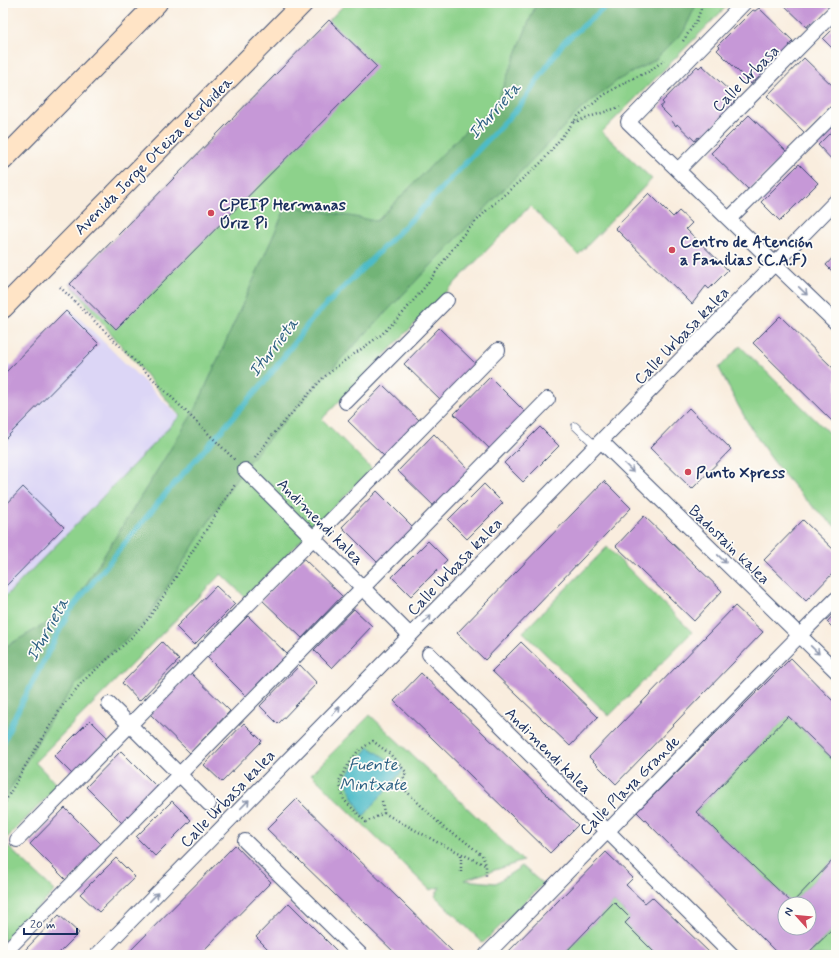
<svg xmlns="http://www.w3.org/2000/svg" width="839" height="958" font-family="Mynerve,sans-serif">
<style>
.built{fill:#dcd6f6}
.green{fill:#8dd28b;stroke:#548074}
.forest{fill:#72b477;stroke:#46726a}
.water{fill:#4dbbc7;stroke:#347592}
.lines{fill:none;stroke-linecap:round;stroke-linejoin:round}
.stream{stroke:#4dbbc7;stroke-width:5.5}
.building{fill:#c698d7;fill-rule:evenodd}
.lane-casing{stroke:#3c4c71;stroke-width:8}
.street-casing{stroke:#3c4c71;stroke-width:16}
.secondary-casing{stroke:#3c4c71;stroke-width:22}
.path{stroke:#3c4c71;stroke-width:2.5;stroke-dasharray:1 3;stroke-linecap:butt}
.lane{stroke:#fff;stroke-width:7}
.street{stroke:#fff;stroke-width:14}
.secondary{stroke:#ffe4c6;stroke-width:20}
.oneway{stroke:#8d97ae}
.poi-dot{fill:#d1495b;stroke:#fdfcf7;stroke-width:1.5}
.labels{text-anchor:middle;stroke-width:3.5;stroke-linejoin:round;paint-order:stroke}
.street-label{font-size:16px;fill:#1b2f5e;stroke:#fdfcf7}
.poi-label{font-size:16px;font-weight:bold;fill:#1b2f5e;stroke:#fdfcf7;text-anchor:start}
.water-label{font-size:17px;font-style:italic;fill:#2c6083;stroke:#fdfcf7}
</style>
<rect width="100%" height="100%" fill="#fdfcf7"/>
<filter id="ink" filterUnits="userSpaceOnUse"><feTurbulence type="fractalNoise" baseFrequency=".025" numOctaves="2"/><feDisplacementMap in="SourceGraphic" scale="8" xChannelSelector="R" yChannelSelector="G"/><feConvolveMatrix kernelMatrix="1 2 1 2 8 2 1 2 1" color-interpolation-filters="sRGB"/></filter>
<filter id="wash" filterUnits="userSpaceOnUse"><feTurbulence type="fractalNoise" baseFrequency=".012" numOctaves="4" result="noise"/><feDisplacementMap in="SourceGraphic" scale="16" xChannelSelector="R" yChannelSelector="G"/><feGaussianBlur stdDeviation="0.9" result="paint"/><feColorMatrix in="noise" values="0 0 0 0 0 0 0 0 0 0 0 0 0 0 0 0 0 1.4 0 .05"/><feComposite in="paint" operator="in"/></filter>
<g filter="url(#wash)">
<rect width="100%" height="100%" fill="#f9edde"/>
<path class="built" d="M69,308l111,109 -110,114 -67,68v-230l5,-5 3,3z"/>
<path class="green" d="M346,3h384l-128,129 50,47 -74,76 -48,-49 -208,213 50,50 -127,128 -24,-23 -186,188 23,24 -55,56v-189l3,-7 -3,2v-49l67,-68 110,-115 -110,-132z
M740,346l96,94v87c-37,-30 -70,-71 -93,-113 -9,-15 -16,-31 -24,-46z
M607,547l85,85 -83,84 -86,-84z
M370,715l153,146 -59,19 32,3 26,-17 21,18 -60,59 -48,-47 5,-9 -10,3 -119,-116z
M788,716l48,46v95l-44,46 -96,-91z
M3,842l52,49 -52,51z
M614,902l16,16 -5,5 32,32h-94z
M836,926v24l-5,5h-23z"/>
<path class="forest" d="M538,3h159l-13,28 -29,29 -37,20 -39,31 -256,267 -80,90 -99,155 -68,61 -27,38 -46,80v-154l67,-38 126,-202 91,-203 90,16 91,-93 26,-19 42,-105z"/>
<path class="water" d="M369,747l34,23 -40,47 -11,-22 -7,-17z"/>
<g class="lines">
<path class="stream" d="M3,744l9,-22 58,-112 97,-118 99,-112 46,-61 107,-107 101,-106 43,-63 47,-40"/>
</g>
<g id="blocks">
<path class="building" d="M782,3h52l-22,22 -2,-2 -3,4z
M759,8l34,33 -4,4 2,2 -35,35 -2,-2 -3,4 -34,-34 3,-3 -2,-2 35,-35 2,1z
M329,20l48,47 -261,262 -46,-45z
M836,26v26l-13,-13z
M804,58l32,31v13l-31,31 -38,-37z
M702,65l35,33 -4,4 2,2 -35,35 -2,-2 -3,4 -18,-17 -1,2 -5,-6 1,-1 -12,-12 4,-3 -2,-2 35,-36 2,2z
M749,115l38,37 -38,38 -38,-37z
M836,127v37l-18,-19z
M799,164l19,19 -38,38 -19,-19z
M649,193l24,24 6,-6 13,12 -6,6 42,41 -19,19 -3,-3 -14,18 -77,-76z
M836,254v21l-10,-10z
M66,311l33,33 -96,97v-66z
M780,316l56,55v54l-83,-82z
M439,328l38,37 -35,36 -38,-37z
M490,377l38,38 -36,36 -38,-37z
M383,385l38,37 -35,36 -38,-37z
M689,408l42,41 -39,40 -42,-41z
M540,427l19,19 -36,36 -19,-19z
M434,434l37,38 -35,36 -38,-37z
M604,481l27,27 -146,152 -28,-27z
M484,484l19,19 -36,36 -19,-19z
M23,487l41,40 -61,62v-81z
M377,491l38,38 -35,36 -38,-38z
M644,516l78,75 -28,30 -78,-75z
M803,520l33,32v18l-30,31 -42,-41z
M428,541l19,19 -36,36 -19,-19z
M303,558l39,38 -40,42 -40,-38z
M216,586l19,18 -41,41 -18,-18z
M735,606l28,26 -147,152 -27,-27z
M354,609l18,17 -40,42 -18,-18z
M836,612v19l-9,-9z
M248,616l39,38 -41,42 -39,-39z
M162,642l17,18 -40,41 -17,-18z
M521,642l77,75 -28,29 -78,-75z
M791,658l45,46v58l-48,-46 -92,96 96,91 44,-46v69l-30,29h-27l-142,-143zM785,904h24v24h-24z
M300,665l17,18 -39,41 -18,-18z
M191,673l39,38 -40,42 -40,-39z
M421,673l157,152 -28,28 -156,-152z
M90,720l19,19 -36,36 -19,-19z
M244,723l18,18 -40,41 -18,-17z
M121,751l38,38 -35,36 -38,-38z
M297,799l157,154 -1,2h-56l-130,-126z
M172,801l19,19 -36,36 -19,-19z
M65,808l38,38 -35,36 -38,-38z
M235,845l36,37 -72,73h-73z
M606,852l27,26 -7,7 19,18 7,-6 60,58h-55l-32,-32 5,-5 -16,-16 -51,53h-58z
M116,858l19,19 -36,35 -19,-18z
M289,903l52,52h-67l-18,-18z
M59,915l20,18 -22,22h-29l-4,-4z"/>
</g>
</g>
<g filter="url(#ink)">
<use href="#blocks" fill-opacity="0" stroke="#3c4c71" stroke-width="1"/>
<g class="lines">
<g class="lane-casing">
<path id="lane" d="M575,426l21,20"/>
</g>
<g class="street-casing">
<path id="street" d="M744,3l-116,119 208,201
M678,170l158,-160
M729,219l107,-107
M346,402l101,-102
M601,441l235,230
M245,470l160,160
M805,630l31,-31
M429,654l303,301
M109,704l100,100
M17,840l481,-490
M245,841l116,114
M8,949l540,-550
M97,955l739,-754
M486,955l310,-316"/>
</g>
<g class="secondary-casing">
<path id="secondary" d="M3,160l154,-157
M3,308l300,-305"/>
</g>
<path class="path" d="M683,41l14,-21 6,-17
M574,122l46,-15
M60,287l175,173
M255,458l15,-20 53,-60 17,-14 41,-29 22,-22 21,-25 38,-52 26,-27 54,-47 37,-47 25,-20 25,-15 21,-9 14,-11
M382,801l2,12 -18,9 -22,-22 -5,-19 6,-11 13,-19 15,-10 17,13 16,18 -5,14 44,43 17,10 20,16 4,10v13
M3,805l27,-47 33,-53 20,-24 45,-40 20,-22 19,-28 69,-108
M384,813l53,29 48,23
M461,872v-19"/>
<use href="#lane" class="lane"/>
<use href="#street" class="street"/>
<use href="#secondary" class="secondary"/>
</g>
<defs><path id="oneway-shaft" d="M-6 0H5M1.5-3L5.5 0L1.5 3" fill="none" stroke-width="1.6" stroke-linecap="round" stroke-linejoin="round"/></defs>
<g class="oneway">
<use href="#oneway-shaft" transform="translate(803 291) rotate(44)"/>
<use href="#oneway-shaft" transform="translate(629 468) rotate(45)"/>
<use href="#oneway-shaft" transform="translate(722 559) rotate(44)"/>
<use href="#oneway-shaft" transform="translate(427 619) rotate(-46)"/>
<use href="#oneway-shaft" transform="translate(815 650) rotate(44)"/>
<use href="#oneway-shaft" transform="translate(336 711) rotate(-46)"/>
<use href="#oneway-shaft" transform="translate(245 804) rotate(-46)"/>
<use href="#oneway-shaft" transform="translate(154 897) rotate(-46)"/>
</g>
</g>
<g class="poi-dot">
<circle cx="211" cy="213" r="4"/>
<circle cx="672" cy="250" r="4"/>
<circle cx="688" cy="472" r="4"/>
</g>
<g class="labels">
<g class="street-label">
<text transform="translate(745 78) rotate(-45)" y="6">Calle Urbasa</text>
<text transform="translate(153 155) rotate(-45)" y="6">Avenida Jorge Oteiza etorbidea</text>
<text transform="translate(681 335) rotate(-46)" y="6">Calle Urbasa kalea</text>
<text transform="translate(321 521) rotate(45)" y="6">Andimendi kalea</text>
<text transform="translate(730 544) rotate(44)" y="6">Badostain kalea</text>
<text transform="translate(454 566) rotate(-46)" y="6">Calle Urbasa kalea</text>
<text transform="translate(549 750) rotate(45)" y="6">Andimendi kalea</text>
<text transform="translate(629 785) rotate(-45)" y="6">Calle Playa Grande</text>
<text transform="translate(227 798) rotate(-46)" y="6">Calle Urbasa kalea</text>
</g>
<g class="poi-label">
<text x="219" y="210">CPEIP Hermanas<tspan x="219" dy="18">Úriz Pi</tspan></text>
<text x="680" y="247">Centro de Atención<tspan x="680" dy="18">a Familias (C.A.F)</tspan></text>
<text x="696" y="478">Punto Xpress</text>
</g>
<g class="water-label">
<text transform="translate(494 110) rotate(-48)" y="6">Iturrieta</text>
<text transform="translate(273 347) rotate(-52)" y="6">Iturrieta</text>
<text transform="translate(47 629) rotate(-61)" y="6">Iturrieta</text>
<text x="373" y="770">Fuente<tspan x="373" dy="20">Mintxate</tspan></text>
</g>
</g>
<rect width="839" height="958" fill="none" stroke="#fdfcf7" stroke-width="16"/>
<g transform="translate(797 916) rotate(297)"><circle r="19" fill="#fdfcf7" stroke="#a3aaba"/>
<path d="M0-3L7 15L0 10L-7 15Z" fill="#d1495b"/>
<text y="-6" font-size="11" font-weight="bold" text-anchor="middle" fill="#1b2f5e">N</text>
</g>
<path d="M24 928v6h53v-6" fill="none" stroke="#1b2f5e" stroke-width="2"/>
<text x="30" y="928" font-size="12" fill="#1b2f5e" stroke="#fdfcf7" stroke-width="3" paint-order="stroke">20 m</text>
</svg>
